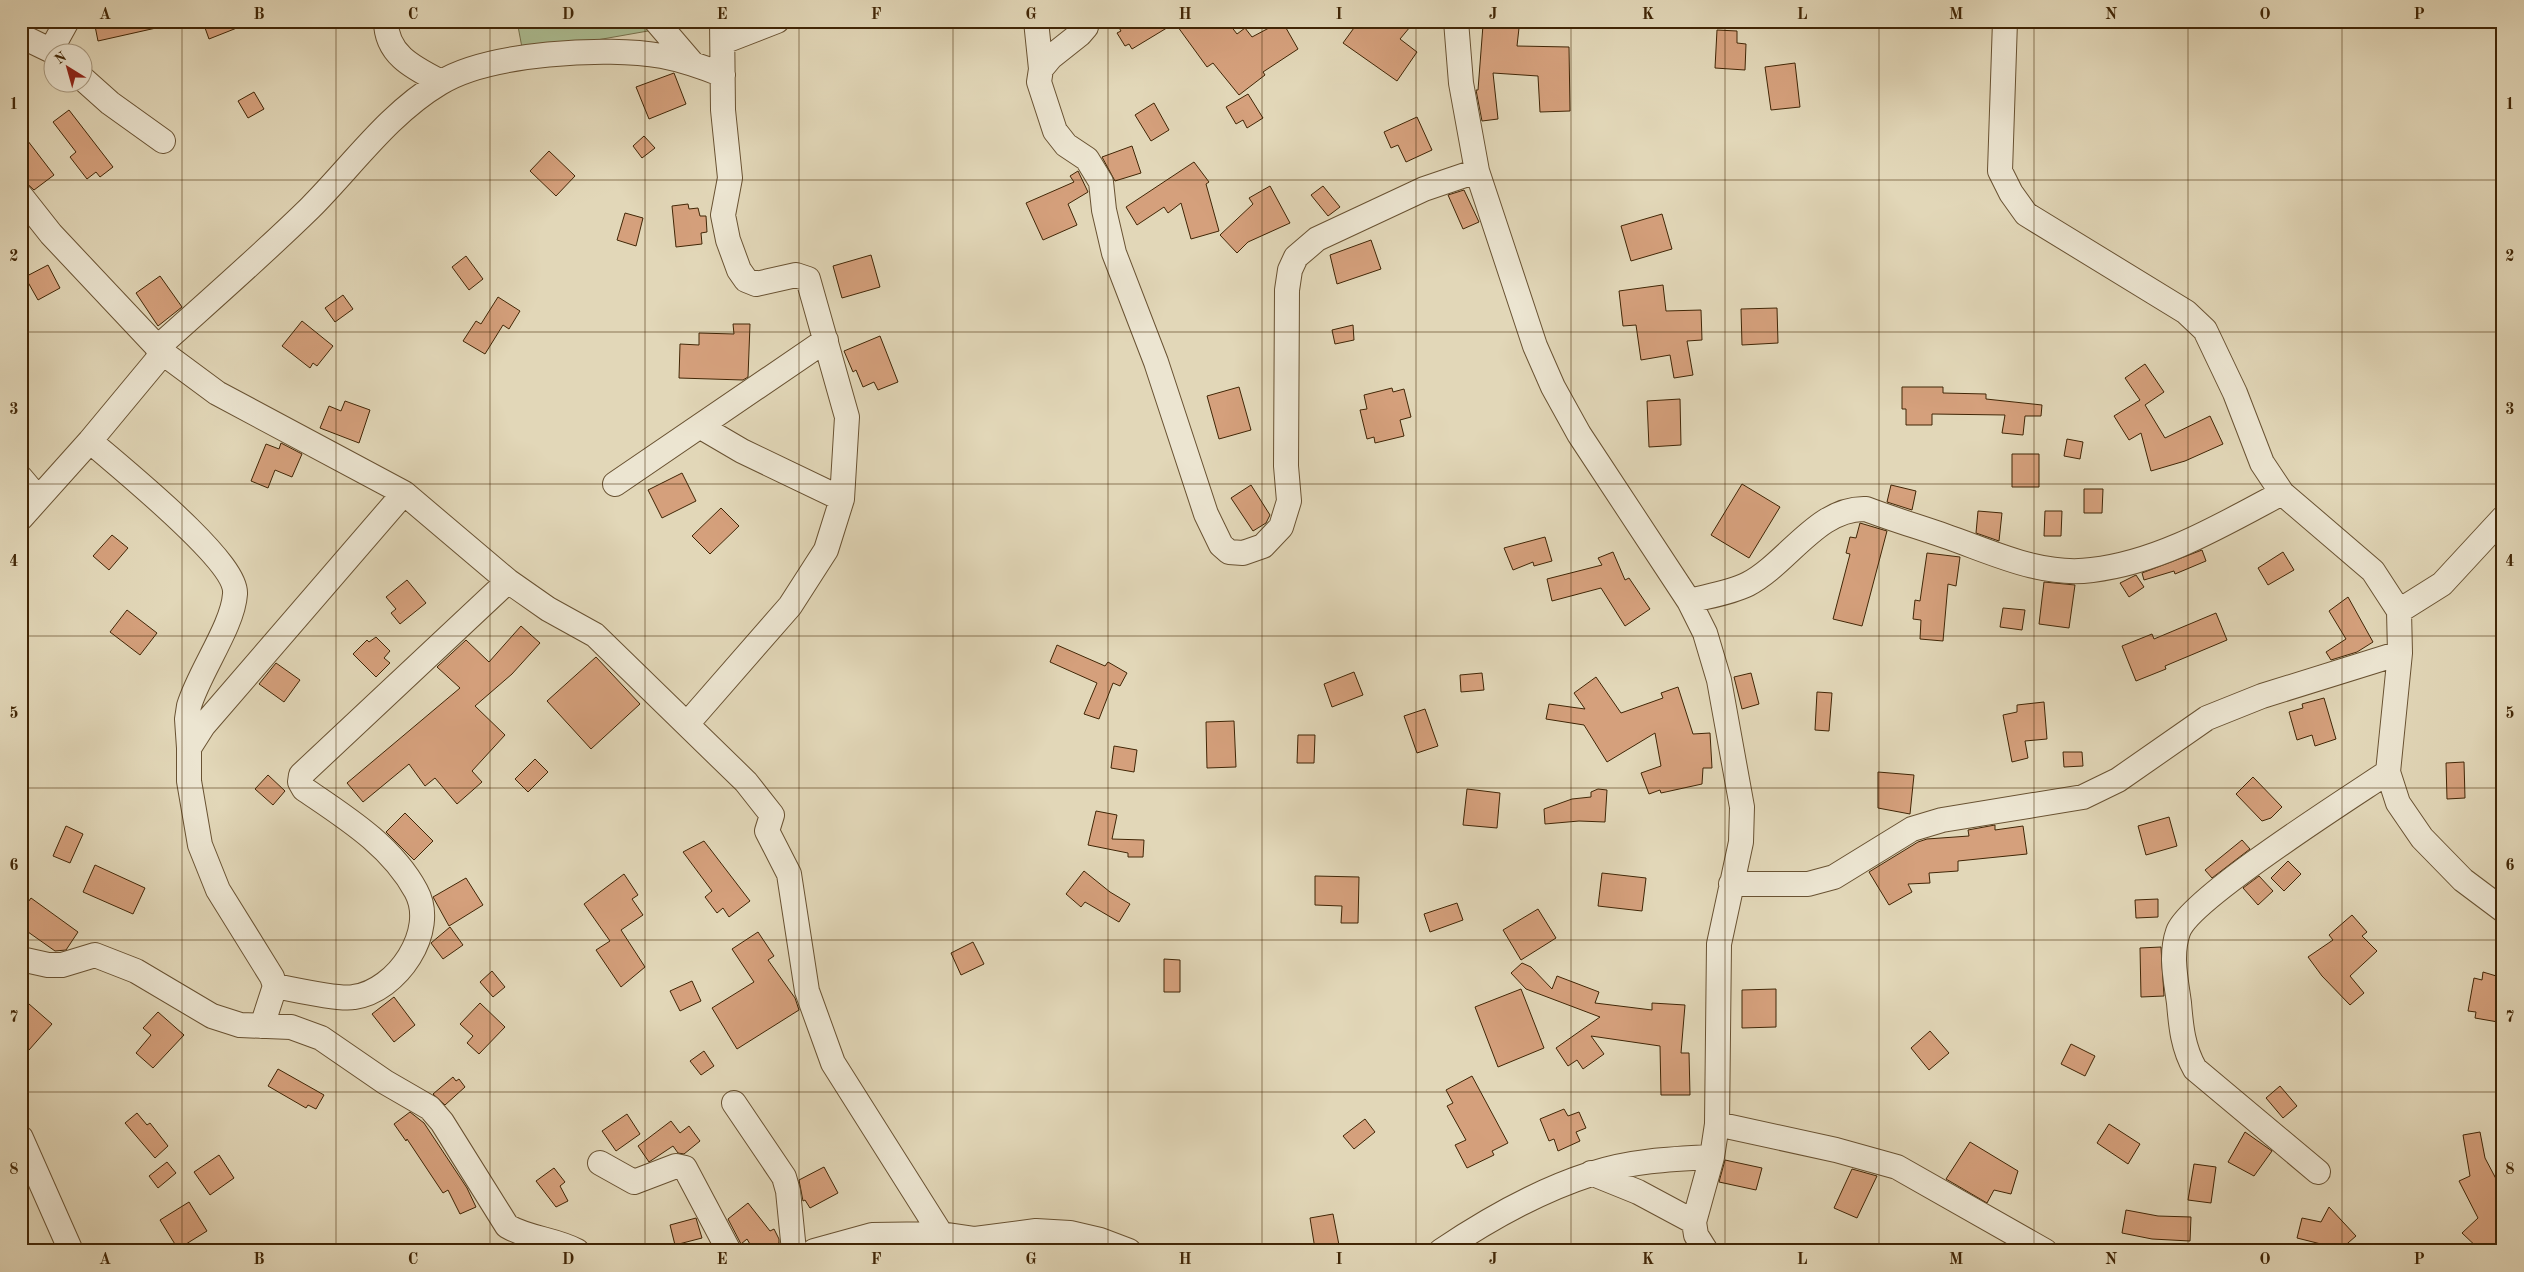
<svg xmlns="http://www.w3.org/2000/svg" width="2524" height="1272" font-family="'Old Standard TT',serif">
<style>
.green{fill:#adbf94;stroke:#77724d}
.building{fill:#d5a07c;stroke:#412606}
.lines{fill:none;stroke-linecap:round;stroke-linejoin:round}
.minor-casing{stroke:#695232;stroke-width:26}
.minor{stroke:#ece5d1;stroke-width:24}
.grid{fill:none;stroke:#412606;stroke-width:1;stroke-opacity:0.55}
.neatline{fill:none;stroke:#412606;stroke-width:2}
.grid-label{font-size:16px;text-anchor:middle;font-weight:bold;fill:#412606}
</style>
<rect width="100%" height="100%" fill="#e2d7b8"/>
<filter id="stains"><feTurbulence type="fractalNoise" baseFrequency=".004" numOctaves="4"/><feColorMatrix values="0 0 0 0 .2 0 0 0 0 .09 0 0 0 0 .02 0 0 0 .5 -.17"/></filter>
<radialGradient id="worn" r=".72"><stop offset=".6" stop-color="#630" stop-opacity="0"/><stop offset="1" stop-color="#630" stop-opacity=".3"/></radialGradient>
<path class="green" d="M517,21h164l1,4 -159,28z"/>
<path class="building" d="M94,21h61l1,7 -58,13z
M212,21h40v1l-43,17 -5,-14z
M1115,21h112l10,13 8,-6 7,9 30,-16 16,28 -35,23 2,3 -26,20 -26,-32 -6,4 -32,-44 -43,26 -3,-5 -4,2 -8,-13 4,-2z
M1359,21h56l-15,18 17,13 -20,29 -54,-38z
M1483,25l36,3 -2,18 52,1 1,64 -30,1 -2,-36 -45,-3 5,46 -16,2 -6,-31h2z
M1717,30l20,1v12l9,1 -1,26 -30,-2z
M1795,63l5,44 -29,3 -6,-43z
M674,73l12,31 -37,15 -13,-32z
M254,92l10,17 -16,9 -10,-17z
M1248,94l15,24 -16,10 -4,-8 -7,4 -10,-17z
M1154,103l15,27 -18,11 -16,-26z
M69,110l44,57 -13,10 -4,-5 -9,7 -17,-22 6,-5 -23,-30z
M1417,117l15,33 -26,12 -8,-17 -7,3 -7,-16z
M21,132l33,43 -20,15 -13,-12z
M644,136l11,12 -13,10 -9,-12z
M1132,146l9,27 -26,8 -13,-24z
M549,151l26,25 -19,20 -26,-25z
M1194,162l15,20 -3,2 13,47 -28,8 -10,-36 -13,10 -4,-6 -27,18 -11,-18z
M1078,171l10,21 -20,12 9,21 -34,15 -17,-37 48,-21 -4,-6z
M1270,186l20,37 -42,19 -11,11 -17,-18 33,-31 -4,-6z
M1323,186l17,21 -12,9 -17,-21z
M1464,190l15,32 -16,7 -15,-34z
M688,204l1,5 9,-1 2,8h6l1,16 -6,1 1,11 -26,3 -4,-41z
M625,213l18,5 -7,28 -19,-6z
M1662,214l10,35 -41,12 -10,-35z
M1371,240l10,29 -44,15 -7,-29z
M871,255l9,32 -38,11 -9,-32z
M466,256l17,23 -14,11 -17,-23z
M48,265l12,23 -22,12 -13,-23z
M160,276l22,31 -24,19 -22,-33z
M1663,285l3,26 35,-1 1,30 -15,1 6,34 -19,3 -4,-23 -29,5 -5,-35 -13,1 -4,-35z
M343,295l10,14 -18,13 -10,-14z
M498,297l22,14 -11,18 -6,-4 -18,29 -22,-13 13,-20 5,3z
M1777,308l1,35 -36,2 -1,-36z
M302,321l31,25 -16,20 -4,-3 -3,5 -28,-22z
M733,324h17l-2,53 -5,3 -64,-2 1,-34 19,1v-12l35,1z
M1353,325l1,15 -19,4 -3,-14z
M880,336l18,46 -20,8 -4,-8 -11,5 -7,-17 -3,2 -9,-21z
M2145,364l19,28 -19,13 20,33 45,-22 13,28 -38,17 -34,10 -10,-38 -12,7 -15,-24 26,-16 -15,-22z
M1239,387l12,43 -32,9 -12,-43z
M1902,387h41v6l43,1v5l56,6 -1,11h-16l-2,19 -21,-2 3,-18 -73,-1v11h-26v-16h-4z
M1392,388l1,4 11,-3 7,28 -11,3 4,16 -29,7 -1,-6 -7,2 -7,-29 7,-1 -3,-14z
M1680,399l1,46 -32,2 -2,-46z
M345,401l25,9 -11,33 -39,-15 9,-22 12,5z
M2067,439l16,3 -3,17 -16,-3z
M281,443l21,11 -10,23 -17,-7 -7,18 -17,-7 15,-37 13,5z
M2012,454h27v33h-27z
M682,473l14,28 -34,17 -14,-28z
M1742,484l38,23 -31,51 -38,-23z
M1251,485l19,30 -4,8 -13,8 -22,-33z
M1891,485l25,6 -4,19 -25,-8z
M2084,489h19l-1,24h-18z
M721,508l18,18 -29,28 -18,-18z
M1978,511l24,2 -3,28 -23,-8z
M2045,511h17l-1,25h-17z
M1860,523l27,8 -25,95 -29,-7 17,-65 -4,-1 4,-16 6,1z
M112,535l16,13 -19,22 -16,-14z
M1545,537l7,24 -18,5 -1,-4 -20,8 -9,-22z
M2202,550l4,11 -31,13 -1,-3 -30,9 -2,-7z
M1613,552l12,28 4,-2 21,31 -25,17 -24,-38 -49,13 -5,-22 55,-14 -4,-7z
M2283,552l11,18 -26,15 -10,-17z
M1927,553l33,4 -4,29 -8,-2 -5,57 -23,-2 1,-19 -8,-1 2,-19 5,1z
M2136,575l8,12 -15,10 -9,-14z
M407,580l19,23 -26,21 -9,-11 5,-4 -10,-12z
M2044,582l31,3 -6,43 -30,-4z
M2348,597l25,45 -16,10 -26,8 -5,-8 20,-13 -17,-28z
M2003,608l22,2 -3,20 -22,-3z
M127,610l30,23 -17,22 -30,-23z
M2216,613l11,27 -62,26 1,3 -30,12 -14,-35 30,-12 2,5z
M521,626l19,17 -28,31 -37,32 30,29 -33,36 10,11 -25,22 -22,-26 -10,8 -16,-22 -46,38 -16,-19 113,-95 -23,-21 29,-27 23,22z
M376,637l14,14 -6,7 6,5 -14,14 -23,-23 14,-14 2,2z
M1057,645l48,21 3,-4 19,11 -7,13 -7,-3 -14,36 -15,-5 13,-31 -47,-21z
M596,657l44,47 -49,45 -44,-48z
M276,663l24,17 -16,22 -25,-18z
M1354,672l9,23 -31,12 -8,-23z
M1482,673l2,17 -23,2 -1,-17z
M1751,673l8,31 -17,5 -8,-32z
M1596,677l25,36 42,-15 -2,-5 17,-6 15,47 17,-1 2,35h-9l-1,16 -41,9 -1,-3 -11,4 -8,-21 20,-7 -6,-33 -48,29 -23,-37 -38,-6 3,-15 36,5 -11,-16z
M1817,692l15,1 -3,38 -14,-1z
M2324,698l12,41 -21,7 -3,-11 -15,5 -8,-28 14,-4 -1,-4z
M2044,702l3,37 -22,2 3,17 -16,4 -9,-47 14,-3v-7z
M1425,709l13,37 -21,7 -13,-37z
M1234,721l2,46 -29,1 -1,-46z
M1298,735h17l-1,28h-17z
M1114,746l23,4 -3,22 -23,-4z
M2063,752h19l1,14 -19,1z
M535,759l13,13 -20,20 -13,-13z
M2464,762l1,36 -18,1 -1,-36z
M1878,772l36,3 -4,39 -32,-6z
M268,775l17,16 -12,14 -18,-16z
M2253,777l29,30 -11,11 -9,3 -26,-27z
M1467,789l33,4 -3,35 -34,-3z
M1598,789l9,1 -2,32 -26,-1 -34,3 -1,-15 28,-10 19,-2v-5z
M1096,811l21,4 -5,24 32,1 -1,17h-15v-4l-40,-8z
M405,813l28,28 -19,19 -28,-28z
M2169,817l8,29 -31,9 -8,-29z
M1995,825v5l28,-4 4,28 -69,7v10l-29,2 1,10 -22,1 4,8 -23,13 -20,-33 49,-30 9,-3 42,-3 -1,-6z
M66,826l17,8 -13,29 -17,-7z
M2242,840l8,9 -38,29 -7,-8z
M704,841l46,60 -21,16 -6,-9 -6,5 -12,-16 7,-6 -29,-39z
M2288,861l13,13 -17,17 -13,-13z
M95,865l50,23 -12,26 -50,-22z
M1084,871l26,21 20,12 -11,18 -34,-20 -4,5 -15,-13z
M1602,873l44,5 -4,33 -44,-5z
M624,874l14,21 -6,4 11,16 -22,15 24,37 -24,20 -25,-37 14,-9 -26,-37z
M1315,876l44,1 -1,46h-17l1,-17 -27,-1z
M2259,876l14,15 -15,14 -15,-17z
M466,878l17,27 -34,21 -16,-29z
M31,898l47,34 -12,18 -11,1 -34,-24v-15z
M2158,899v18l-22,1 -1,-18z
M1457,903l6,17 -33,12 -6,-18z
M1538,909l18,29 -35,22 -18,-30z
M2352,915l15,17 -5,4 15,15 -27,25 14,17 -14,12 -28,-29 -14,-19 25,-17 -4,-5z
M450,927l13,18 -20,14 -12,-16z
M758,932l16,24 -6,4 27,38 4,12 -62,39 -25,-41 42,-26 -22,-33z
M973,942l11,22 -23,11 -10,-22z
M2161,947l3,49 -23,1 -1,-49z
M1164,959l16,1v32h-16z
M1522,963l9,4 21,22 5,-13 42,16 -4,11 57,7v-7l33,2 -4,48h8l1,42h-29l-1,-49 -69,-10 13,18 -21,15 -6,-9 -9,6 -12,-18 44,-31 -74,-28 -15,-16z
M492,971l13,16 -12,10 -13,-15z
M2483,972l20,6v33l-3,-1 -2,12 -23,-4 1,-6 -8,-1 6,-33 8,2z
M692,981l9,20 -21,10 -10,-20z
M1521,989l23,59 -46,19 -23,-60z
M1776,989v38l-34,1v-38z
M21,997l31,27 -31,35z
M394,997l21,28 -21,17 -22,-28z
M480,1003l25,24 -26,27 -12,-11 6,-7 -13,-12z
M158,1012l26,23 -31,33 -17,-15 15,-18 -8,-7z
M1930,1031l19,22 -20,17 -18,-22z
M2071,1044l24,12 -10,20 -24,-12z
M704,1051l10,15 -13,9 -11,-14z
M278,1069l46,26 -8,14 -8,-4 -2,3 -38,-22z
M1472,1076l36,67 -16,8 2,4 -27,13 -12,-23 11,-5 -19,-34 6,-3 -7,-13z
M453,1077l3,4 3,-2 6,8 -20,18 -12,-11z
M2280,1086l17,20 -14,12 -17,-20z
M1564,1109l4,7 11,-4 7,16 -10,4 4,9 -22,10 -4,-12 -5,2 -9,-22z
M410,1112l14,11 43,65 9,19 -16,7 -12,-24 -5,3 -36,-54 -1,2 -12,-17z
M137,1113l10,12 3,-2 18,23 -13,12 -30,-35z
M627,1114l13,20 -24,17 -14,-20z
M1365,1119l10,13 -21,17 -11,-13z
M671,1121l9,12 9,-7 11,15 -16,13 -6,-1 -5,-7 -24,16 -11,-16z
M2109,1124l31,20 -12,20 -31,-21z
M2245,1132l27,19 -18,25 -26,-14z
M2480,1132l5,26 18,34v51l-8,8h-14l-19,-18 16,-15 -19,-37 11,-5 -7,-41z
M1970,1142l48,29 -7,23 -17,-4 -7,13 -41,-24z
M219,1155l15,23 -24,17 -16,-23z
M1725,1160l37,8 -6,22 -37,-8z
M167,1162l9,11 -18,15 -9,-12z
M2194,1164l22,3 -5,36 -23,-3z
M824,1167l14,26 -28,15 -5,-8 -2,1 -4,-21z
M554,1168l11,14 -5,4 8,15 -12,6 -20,-26z
M1852,1169l25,7 -20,42 -23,-10z
M189,1202l18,29 -29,18 -18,-29z
M748,1203l22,28 4,-2 5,10v4l-14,8h-11l-7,-12 -6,5 -13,-25z
M2329,1207l27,29 -15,13 -44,-11 5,-20 19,4z
M2126,1210l32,6 33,1 -1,24 -38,-2 -30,-6z
M1333,1214l6,31 -24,4 -5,-31z
M696,1218l6,20 -27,7 -5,-20z"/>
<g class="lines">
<g class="minor-casing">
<path id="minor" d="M386,21c0,34 28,47 55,61
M656,21l36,42
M1036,21l5,48
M1087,21l-1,6 -6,7 -29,23 -10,12 -2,13 16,49 11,14 21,14 14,23 3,28 10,43 42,109 50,152 15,31 8,7 14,1 20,-7 18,-19 8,-26 -3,-35 1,-176 3,-20 6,-13 21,-18 107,-50 53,-18
M1456,21l5,62 16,88 58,175 18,41 26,47 110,167 16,32 14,47 23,127 -1,35 -22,102 -2,180 -5,33 -18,65 2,13 10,16
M2005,21l-5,150 11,22 15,21 160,98 19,18 30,63 27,70 20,30 91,78 26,40 1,42 -12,119 10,31 24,35 41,42 40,30
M21,36l33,16
M723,42l54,-21
M51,50l16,-29
M82,78l28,25 53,38
M21,196l30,38 112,119 54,40 187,100 104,88 40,28 47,26 151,147 26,33 -5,16 22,43 18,117 26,72 108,171
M157,348c51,-46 104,-92 153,-140 42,-42 78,-94 130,-125 48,-30 167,-37 222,-27 21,4 41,11 61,19
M701,427l41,24 100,48
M90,441c27,24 148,120 145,153 -2,32 -36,78 -46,112l-2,13 2,29
M21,478l16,19
M615,484l211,-144
M21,518l69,-77 73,-88
M1689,601c19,-5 41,-8 59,-17 40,-21 70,-77 118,-75 26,10 53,18 79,27 47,16 96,41 147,34 68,-8 130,-45 190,-77
M2399,611l43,-27 61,-66
M687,724l103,-118 36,-56 16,-51 5,-82 -39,-138 -12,-4 -40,9 -10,-4 -7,-10 -11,-30 -5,-25 7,-37 -7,-68 -1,-89
M1731,884h77l26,-7 78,-48 30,-9 141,-23 35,-17 89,-62 55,-22 138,-43
M21,959l27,6h14l33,-10 41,16 76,45 28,9 51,2 30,11 64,44 45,26 12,14 65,104c22,13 48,13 70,25
M275,986c17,3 64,14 79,11 43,-6 84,-66 62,-106 -25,-46 -71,-74 -112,-102l-4,-7 1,-7 207,-194
M262,1026l13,-40 -3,-9 -54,-87 -18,-45 -11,-64v-33l14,-22 201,-233
M734,1103l50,74 4,14 6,60
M1717,1124l119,26 61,17 148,84
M21,1138l50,113
M600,1163l34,19 42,-16 9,2 44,83
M2318,1172l-123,-103c-12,-21 -14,-42 -16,-66 -3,-23 -9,-48 -1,-71 11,-33 173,-135 210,-160
M1591,1173l47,19 56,30
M814,1251l58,-16 69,-1 34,5 61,-8 34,2 30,7 29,11
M1441,1251c46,-31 97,-60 150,-77 38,-13 80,-15 121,-17"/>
</g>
<use href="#minor" class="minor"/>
</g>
<path class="grid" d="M182,21v1230M336,21v1230M490,21v1230M645,21v1230M799,21v1230M953,21v1230M1108,21v1230M1262,21v1230M1416,21v1230M1571,21v1230M1725,21v1230M1879,21v1230M2034,21v1230M2188,21v1230M2342,21v1230M21,180h2482M21,332h2482M21,484h2482M21,636h2482M21,788h2482M21,940h2482M21,1092h2482"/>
<rect width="2524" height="1272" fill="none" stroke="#e2d7b8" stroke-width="55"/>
<g transform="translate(68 68) rotate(323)"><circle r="24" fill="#ece5d1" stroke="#a89980"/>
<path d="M0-4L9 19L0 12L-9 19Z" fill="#8f2418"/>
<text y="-8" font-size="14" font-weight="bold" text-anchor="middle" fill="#412606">N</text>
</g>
<rect x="28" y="28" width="2468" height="1216" class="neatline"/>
<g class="grid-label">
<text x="105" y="19">A</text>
<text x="259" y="19">B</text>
<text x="413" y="19">C</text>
<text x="568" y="19">D</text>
<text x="722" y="19">E</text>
<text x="876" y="19">F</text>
<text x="1031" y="19">G</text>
<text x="1185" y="19">H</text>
<text x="1339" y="19">I</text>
<text x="1493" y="19">J</text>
<text x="1648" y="19">K</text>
<text x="1802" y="19">L</text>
<text x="1956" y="19">M</text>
<text x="2111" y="19">N</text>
<text x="2265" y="19">O</text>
<text x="2419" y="19">P</text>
<text x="14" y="109">1</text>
<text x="2510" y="109">1</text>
<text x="14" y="261">2</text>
<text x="2510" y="261">2</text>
<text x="14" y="414">3</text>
<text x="2510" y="414">3</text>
<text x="14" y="566">4</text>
<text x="2510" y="566">4</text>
<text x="14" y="718">5</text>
<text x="2510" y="718">5</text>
<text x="14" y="870">6</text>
<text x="2510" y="870">6</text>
<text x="14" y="1022">7</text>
<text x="2510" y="1022">7</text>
<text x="14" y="1174">8</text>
<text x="2510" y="1174">8</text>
<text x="105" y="1264">A</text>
<text x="259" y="1264">B</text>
<text x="413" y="1264">C</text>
<text x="568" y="1264">D</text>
<text x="722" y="1264">E</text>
<text x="876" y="1264">F</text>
<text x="1031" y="1264">G</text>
<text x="1185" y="1264">H</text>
<text x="1339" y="1264">I</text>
<text x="1493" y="1264">J</text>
<text x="1648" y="1264">K</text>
<text x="1802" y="1264">L</text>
<text x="1956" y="1264">M</text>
<text x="2111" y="1264">N</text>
<text x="2265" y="1264">O</text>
<text x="2419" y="1264">P</text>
</g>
<rect width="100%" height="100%" filter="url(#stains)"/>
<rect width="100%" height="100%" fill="url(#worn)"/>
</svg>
